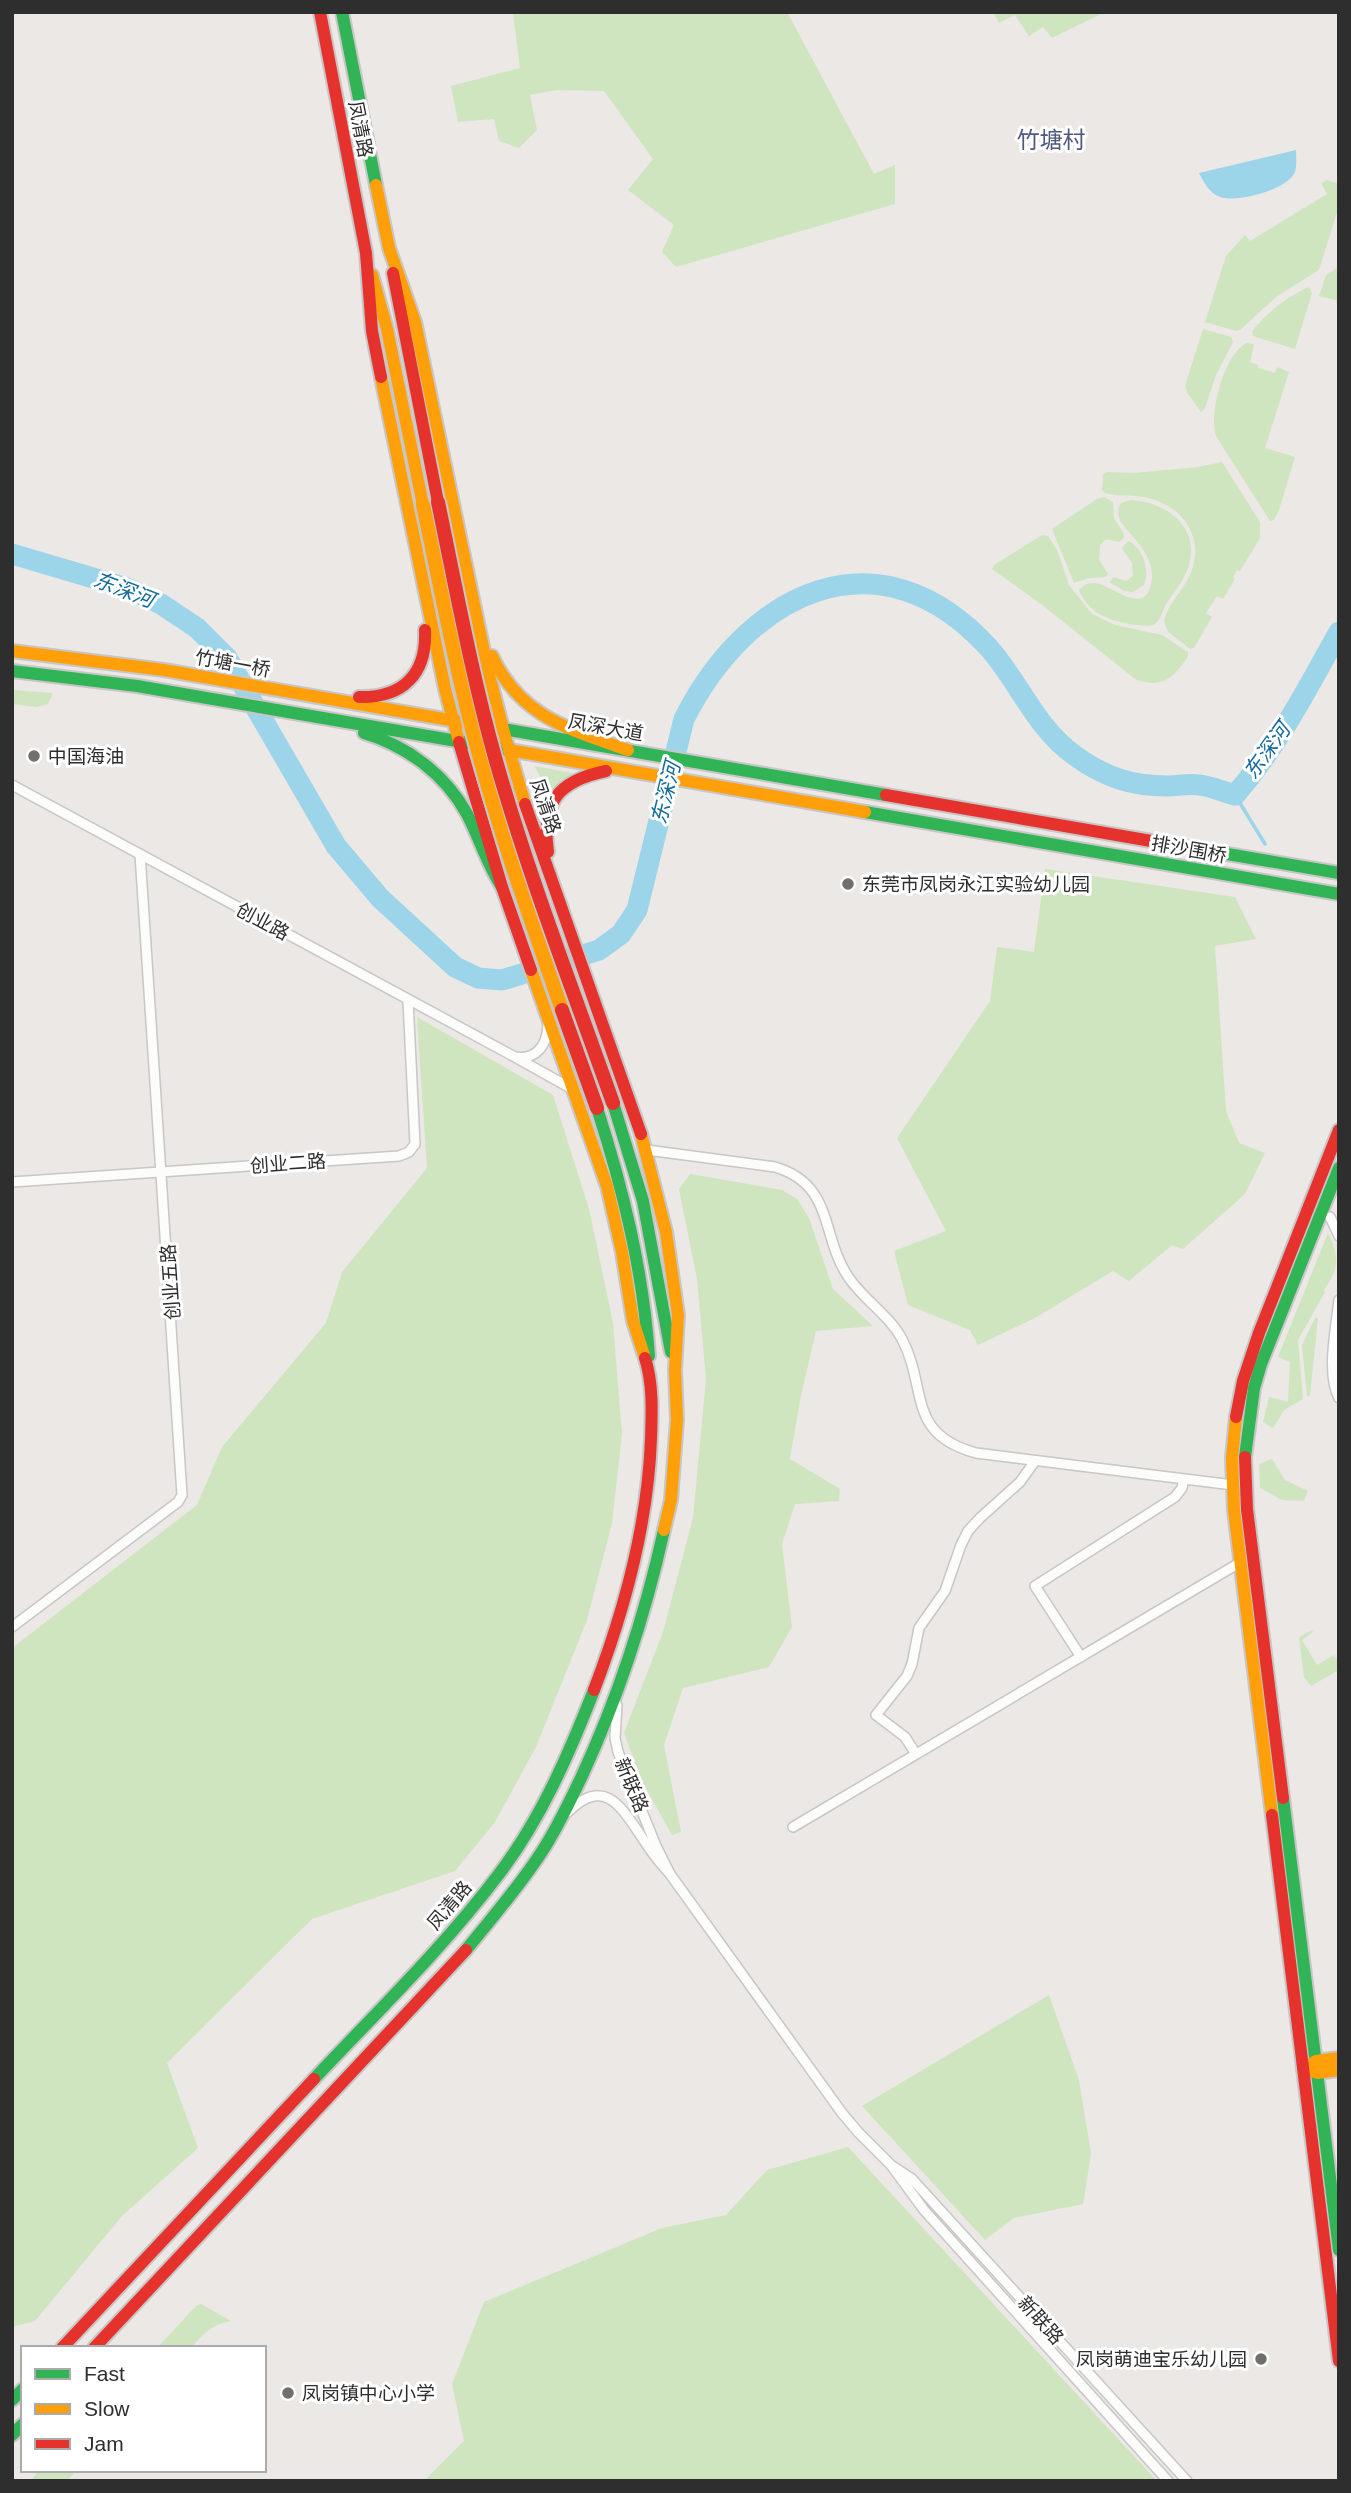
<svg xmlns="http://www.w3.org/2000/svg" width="1351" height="2493" font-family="Arial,'Noto Sans SC',sans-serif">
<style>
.green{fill:#cee5c0}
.water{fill:#9cd4e9}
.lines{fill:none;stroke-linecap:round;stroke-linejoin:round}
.stream{stroke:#9cd4e9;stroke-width:3.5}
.river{stroke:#9cd4e9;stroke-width:21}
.street-casing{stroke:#c8c6c7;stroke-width:12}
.fast-casing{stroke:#c8c6c7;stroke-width:16}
.slow-casing{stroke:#c8c6c7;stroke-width:16}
.jam-casing{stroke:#c8c6c7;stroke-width:16}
.street{stroke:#fcfcfb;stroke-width:9}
.fast{stroke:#30b455;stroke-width:12}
.slow{stroke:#ff9f0a;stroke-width:12}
.jam{stroke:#e5322d;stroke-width:12}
.slow-bridge-casing{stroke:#c6c5c4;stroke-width:18;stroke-linecap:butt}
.jam-bridge-casing{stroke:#c6c5c4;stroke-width:18;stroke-linecap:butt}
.slow-bridge{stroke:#ff9f0a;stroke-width:14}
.jam-bridge{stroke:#e5322d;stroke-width:14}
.poi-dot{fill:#706f6e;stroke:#fff;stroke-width:2.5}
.labels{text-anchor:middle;stroke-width:6;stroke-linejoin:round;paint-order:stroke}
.street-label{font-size:19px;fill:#2e2e2e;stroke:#fff}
.poi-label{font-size:19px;fill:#2e2e2e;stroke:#fff;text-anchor:start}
.water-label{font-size:21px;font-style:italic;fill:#136b9d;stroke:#fff}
.quarter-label{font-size:23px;fill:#4f577e;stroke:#fff}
</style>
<rect width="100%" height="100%" fill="#ebe8e5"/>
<path class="green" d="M513,12h274l87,162 21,-9v39l-219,63 -14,-15 12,-27 -46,-35 25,-31 -49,-68 -48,-1 -26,5 7,35 -18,18 -20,-7 -5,-22 -36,3 -7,-36 69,-18z
M993,12h112l-53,26 -9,-11 -14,9 -14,-21 -16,8z
M1327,180l12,4v22l-20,64 -43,27 -36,33 -4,1 -31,-9 21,-66 19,-21 5,6 77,-47 -6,-11z
M1339,267v34l-20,-5 7,-21z
M1309,287l3,6 -17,56 -42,-13 -1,-5c14,-18 36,-35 57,-44z
M1203,329l28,8 2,5 -17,33 -11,33 -4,4 -13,-18 -3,-8z
M1247,343l7,1 -4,18 8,3v3l17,5 2,-6 12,5 -24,76 30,9 -16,53 -5,10 -4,1 -54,-85c-8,-22 9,-84 31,-93z
M1222,462l38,60v16l-20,33 -3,-1 -4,7 2,2 -12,20 -6,-3 -11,17 6,4 -18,31 -4,1 -22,-17 -4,-11c4,-18 19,-30 26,-46 17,-38 -9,-72 -47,-78 -13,-3 -25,0 -38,-4l-3,-3 1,-16 4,-2 27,1 64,-6z
M1104,497l9,5 1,16 10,16v4l-5,4 -13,-3 -6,6 -1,15 9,14 -2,3 -17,1 -15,5 -22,-54 45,-30z
M1131,500c38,2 72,30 56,71 -5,12 -13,21 -20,32 -4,5 -5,14 -10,19 -5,6 -14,3 -20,3 -24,-3 -48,-10 -58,-35 4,-4 7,-7 14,-7 18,-1 55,40 59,-6 1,-13 -8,-28 -17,-38 -9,-12 -23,-21 -14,-36z
M1042,535l6,1 9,14 12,35 23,29 23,11 47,10 26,17v4c-13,21 -27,34 -53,23l-94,-75 -49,-35 2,-4z
M1128,541c15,7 22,29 16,44l-11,7 -9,-1 -15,-9 5,-5 12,4 7,-5 -1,-13 -10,-15z
M12,690l41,3 -5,11 -11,3 -25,-3z
M534,766l38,7 1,2 -19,15 -14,-14z
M1045,869l190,28 21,42 -41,7 11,165 13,32 26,10 -20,41 -62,55 -11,-4 -43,36 -16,-10 -78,47 -57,27 -8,-15 -62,-25 -14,-54 52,-20 -49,-93 93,-137 7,-54 37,5z
M417,1017l136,78 36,114 24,114 9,111 -10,89 -25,97 -51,127 -41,75 -40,49 -143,48 -145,144 31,85 -76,68 -87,105 -23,6v-679l185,-143 25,-58 104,-124 16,-51 85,-104z
M690,1174l92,16 15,9 12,19 24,71 40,37 -57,5 -16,69 -10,59 50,30 -1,12 -44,3 -13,40 10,83 -23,40 -86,21 -19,57 17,87 -9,3 -29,-52 -19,-50 39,-101 30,-114 13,-139 -9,-100 -18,-90z
M1328,1233c12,24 11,36 -4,57l1,2 -27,48 5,59 -19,11 -11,18 -10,-6 6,-25 19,5 2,-40 -12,-5z
M1315,1318h3l-8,77 -3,2 -5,-52z
M1272,1459l13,21 23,11 -4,10 -22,-1 -22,-12 -1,-24z
M1312,1630l1,2 -11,8 15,25 17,-10 5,8v7l-28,16 -7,-9 -5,-40z
M1049,1995l30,85 12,74 -8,50 -69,14 -29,22 -123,-134z
M848,2147l309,334h-733l40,-40 -12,-57 32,-82 178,-74 64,-13 41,-45z
M201,2304l30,17c-19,3 -28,13 -40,27h-34l39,-42z
M40,2470h37l-10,11h-37z"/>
<path class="water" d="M1296,150c0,7 1,15 -1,22 -8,18 -57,31 -75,25 -11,-4 -16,-15 -21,-24z"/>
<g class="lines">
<path class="stream" d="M1235,795l30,49"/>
<path class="river" d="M12,554l115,34 34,16 36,24 30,30 109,188 44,52 75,69 23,11 24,2 97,-30 22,-16 16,-24 47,-191c64,-127 195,-192 305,-71 30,34 47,80 85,107 30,22 57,31 93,31 11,0 22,-3 32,-1 12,1 24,7 36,10 43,-49 72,-106 104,-163"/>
<g class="street-casing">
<path id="street" d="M12,785l503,272
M548,1025c-1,21 -12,35 -33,32l59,33
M647,1150l128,17c60,18 45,69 74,111 15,22 40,37 53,61 26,50 4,95 74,114l257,32
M12,1182l387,-26 10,-4 6,-8 -7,-144
M1330,1217l9,19
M1339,1300c-3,27 -13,75 0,98
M12,1627l166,-125 4,-7 -42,-641
M1081,1657l-46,-71 140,-89 7,-9 2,-9
M916,1754l-11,-17 -29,-22 31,-39 5,-12 7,-36 26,-37 16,-46 7,-14 12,-13 40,-36 15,-21
M568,1812c37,-37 54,-4 75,27 8,13 17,24 27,35l-14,-28 -38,-94 -3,-14 2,-33
M793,1827l448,-265
M670,1874l172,239 16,19 33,33
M1168,2481l-244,-271 -33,-45 21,14 275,302"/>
</g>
<g class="fast-casing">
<path id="fast" d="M342,12l34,173
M12,671l125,15 372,64 -2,-6
M503,729l383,66
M364,733c43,13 81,41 103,81 13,25 20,50 35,73
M865,812l474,82
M1157,842l182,31
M613,1103l30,98 28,151
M597,1108c26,81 46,162 52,248
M1245,1457l9,-69 7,-24 78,-196
M1283,1798l56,452
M466,1950c26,-32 53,-63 75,-97 16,-24 28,-50 40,-75 37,-80 64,-162 83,-248
M314,2079c63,-67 130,-132 185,-205 42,-55 70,-120 95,-184
M12,2400l11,-11
M12,2435l11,-11"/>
</g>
<g class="slow-casing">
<path id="slow" d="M376,185l13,63 26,74 73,349 19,73
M372,275l15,54 36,176
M381,377l64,312 14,53
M12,651l152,19 337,59
M492,656c28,61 77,73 136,94
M525,804l-16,-54 356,62
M531,970l76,216 15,66 11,69 12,37
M641,1134l25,98 12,83 -3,55 2,50 -6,80 -7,30
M1236,1417l-4,41 2,52 38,305
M1339,2058l-23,3 -12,7 13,5 22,-3"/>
</g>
<g class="jam-casing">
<path id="jam" d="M320,12l46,241 6,78 9,46
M393,273l45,229
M359,697c44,1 68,-23 66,-67
M459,742l43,145 29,83
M886,795l271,47
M525,804l116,330
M548,852c-7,-49 9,-71 58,-81
M1236,1417l7,-36 16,-48 80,-203
M1245,1457l2,52 36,289
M594,1690c31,-81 54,-165 57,-252 1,-27 2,-55 -6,-80
M1272,1815l67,546
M62,2348l252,-269
M94,2348l372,-398"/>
</g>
<use href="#street" class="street"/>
<use href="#fast" class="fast"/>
<use href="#slow" class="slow"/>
<use href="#jam" class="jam"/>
<g class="slow-bridge-casing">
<path id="slow-bridge" d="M423,505c17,78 31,158 52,235 24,92 56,181 87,270"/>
</g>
<g class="jam-bridge-casing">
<path id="jam-bridge" d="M438,502c18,87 34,174 58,259 33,116 77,229 117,342
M562,1010l35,98"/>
</g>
<use href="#slow-bridge" class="slow-bridge"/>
<use href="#jam-bridge" class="jam-bridge"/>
</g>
<g class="poi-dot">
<circle cx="34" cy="756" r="7"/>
<circle cx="848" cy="884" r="7"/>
<circle cx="1261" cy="2359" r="7"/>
<circle cx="288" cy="2393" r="7"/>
</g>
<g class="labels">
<g class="street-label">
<text transform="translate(361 129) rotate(79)" y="7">凤清路</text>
<text transform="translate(233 663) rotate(10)" y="7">竹塘一桥</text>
<text transform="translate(606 727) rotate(10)" y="7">凤深大道</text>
<text transform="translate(546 806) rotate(71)" y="7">凤清路</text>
<text transform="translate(1189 849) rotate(10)" y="7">排沙围桥</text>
<text transform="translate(263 921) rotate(28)" y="7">创业路</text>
<text transform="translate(288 1163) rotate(-4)" y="7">创业二路</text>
<text transform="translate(170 1282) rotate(-94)" y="7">创业五路</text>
<text transform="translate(632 1785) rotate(67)" y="7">新联路</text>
<text transform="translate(449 1905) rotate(-50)" y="7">凤清路</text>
<text transform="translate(1041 2320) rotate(48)" y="7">新联路</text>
</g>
<g class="poi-label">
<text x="48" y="763">中国海油</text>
<text x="862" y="891">东莞市凤岗永江实验幼儿园</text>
<text x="1247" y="2366" text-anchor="end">凤岗萌迪宝乐幼儿园</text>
<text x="302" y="2400">凤岗镇中心小学</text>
</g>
<g class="water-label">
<text transform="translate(124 590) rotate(21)" y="7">东深河</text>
<text transform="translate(1267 751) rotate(-54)" y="7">东深河</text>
<text transform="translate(666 793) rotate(-76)" y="7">东深河</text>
</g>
<g class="quarter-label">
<text x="1051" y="148">竹塘村</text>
</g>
</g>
<rect width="1351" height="2493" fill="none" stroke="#2e2e2e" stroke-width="28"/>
<rect x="21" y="2346" width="245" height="126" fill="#ffffff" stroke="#ababab" stroke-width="2"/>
<rect x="35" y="2369" width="35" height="10" fill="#30b455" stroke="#ababab" stroke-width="2"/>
<text x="84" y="2381" font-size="21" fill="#2e2e2e">Fast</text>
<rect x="35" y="2404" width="35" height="10" fill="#ff9f0a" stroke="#ababab" stroke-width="2"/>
<text x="84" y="2416" font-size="21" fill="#2e2e2e">Slow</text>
<rect x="35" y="2439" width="35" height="10" fill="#e5322d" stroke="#ababab" stroke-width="2"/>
<text x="84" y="2451" font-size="21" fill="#2e2e2e">Jam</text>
</svg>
